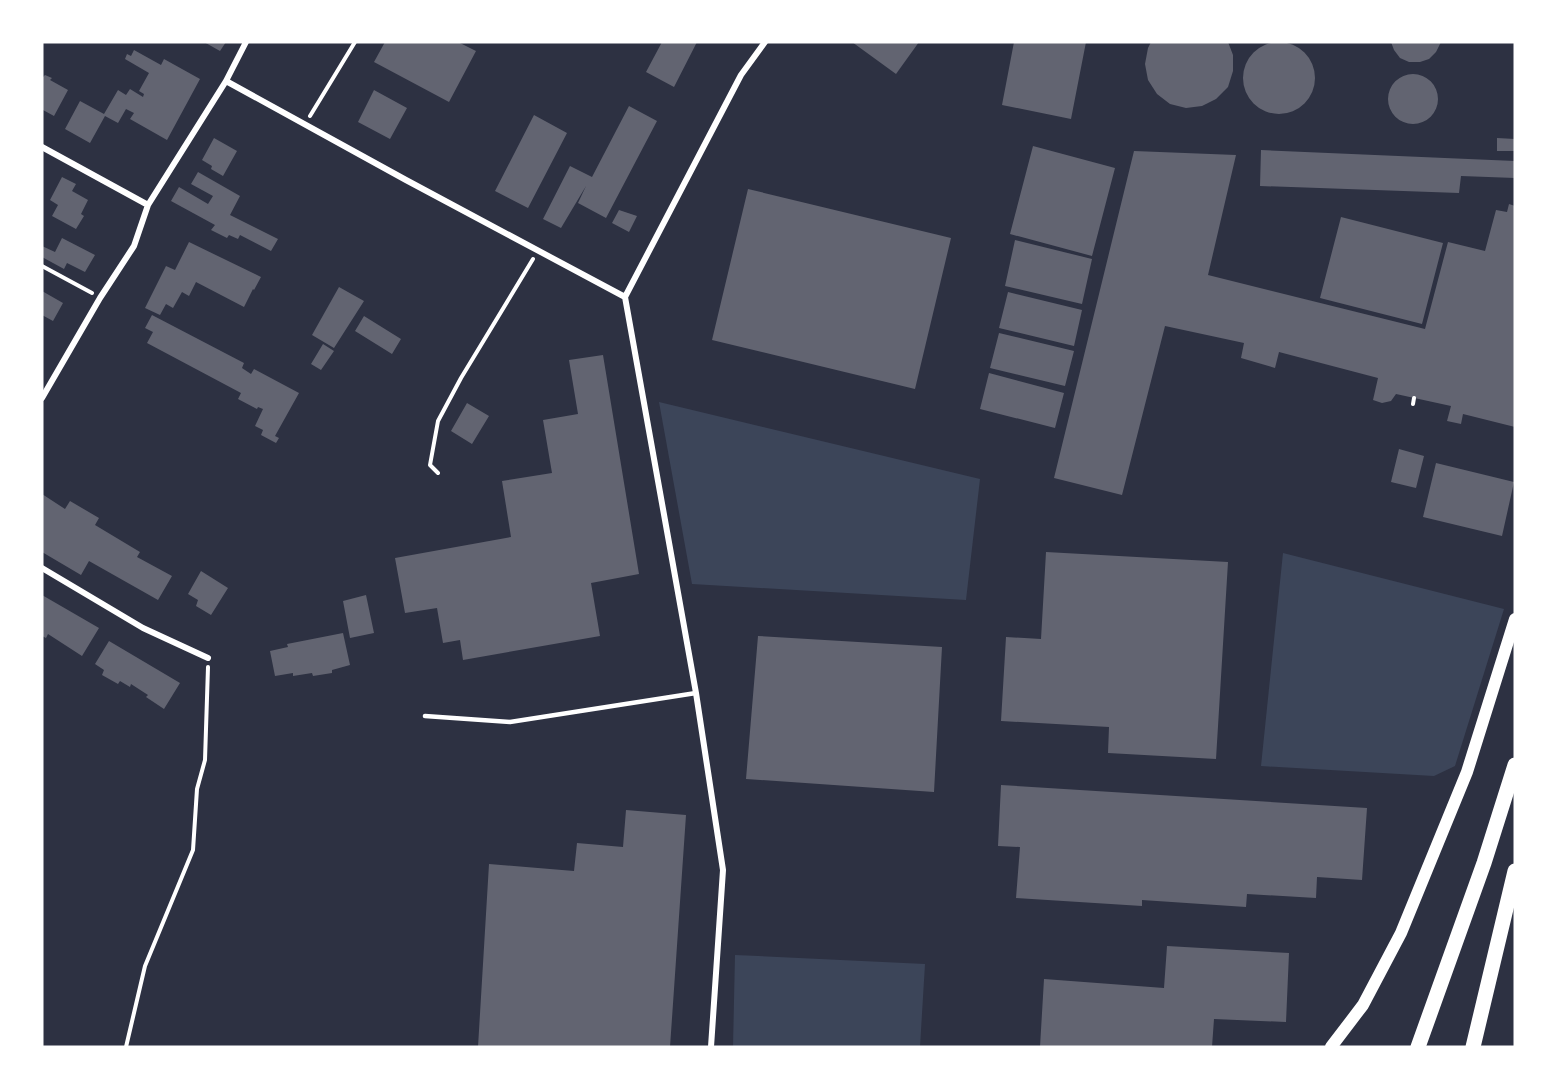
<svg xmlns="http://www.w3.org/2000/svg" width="1557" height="1089" font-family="Poppins,sans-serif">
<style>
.green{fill:#3c4559}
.building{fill:#626471}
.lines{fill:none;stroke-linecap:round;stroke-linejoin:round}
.path{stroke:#fff;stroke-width:4}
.service{stroke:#fff;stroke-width:4.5}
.minor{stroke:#fff;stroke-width:6}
.secondary{stroke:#fff;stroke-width:12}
.motorway{stroke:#fff;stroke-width:15}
</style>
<rect width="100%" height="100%" fill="#2d3142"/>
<path class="green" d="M659,402l321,77 -14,121 -274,-16z
M1283,553l221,56 -49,157 -21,10 -173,-10z
M735,955l190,9 -5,83h-187z"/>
<path class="building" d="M204,42h22l-6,9z
M385,42h73l18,9 -27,51 -75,-40z
M662,42h35l-23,45 -28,-15z
M852,42h67l-23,32z
M1014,42h72l-15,77 -69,-14z
M1151,42h77l5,13v16l-5,16 -12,12 -14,7 -16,2 -16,-4 -13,-10 -9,-14 -3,-16 3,-16z
M1391,42h50l-5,10 -7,7 -9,3h-11l-9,-4 -6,-8z
M1243 78a36 36 0 1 1 72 0a36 36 0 1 1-72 0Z
M134,50l27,15 3,-6 36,20 -33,61 -37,-21 4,-6 -8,-4 -8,14 -13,-7 -15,27 -25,-14 15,-28 24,13 14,-24 8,5 4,-6 13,8 1,-3 -5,-3 10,-18 -24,-14 2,-5 4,2z
M1388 99a25 25 0 1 1 50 0a25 25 0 1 1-50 0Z
M45,75l7,3 -2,2 18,10 -14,26 -11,-6 -1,3v-35z
M374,90l33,18 -17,31 -32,-17z
M629,106l28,15 -51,97 -28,-15 8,-17 -25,42 -18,-9 27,-53 22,11z
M534,115l33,18 -39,75 -33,-17z
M214,138l23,13 -14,25 -12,-7 1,-3 -10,-6z
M1497,138l18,1v12h-18z
M1033,146l82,22 -23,88 -82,-22z
M1261,150l254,11v17l-54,-2 -2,17 -199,-7z
M1134,151l102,4 -28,120 217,54 23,-87 37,9 11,-41 11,2 2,-8 6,2v221l-52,-13 -2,10 -14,-3 4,-15 -55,-12 -5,7 -9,2 -9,-3 5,-22 -99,-26 -4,16 -34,-10 3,-15 -79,-17 -43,169 -68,-17z
M198,172l42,24 -10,19 48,24 -7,12 -31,-16 -2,4 -9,-4 -2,3 -16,-8 4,-5 -44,-24 8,-14 29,17 5,-8 -22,-12z
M62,177l14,7 -4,7 16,9 -7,14 3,2 -8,13 -24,-13 6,-11 -8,-5z
M748,189l203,49 -36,151 -203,-49z
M619,210l18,6 -8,16 -17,-9z
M1341,217l102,26 -21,81 -102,-26z
M62,238l33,17 -10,17 -18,-9 -3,6 -22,-12v-11l13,6z
M1015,240l77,19 -10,45 -77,-18z
M189,242l72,35 -7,13 -1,-1 -9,18 -48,-25 -7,14 -7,-4 -9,16 -7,-4 -6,11 -15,-7 21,-42 9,4z
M339,287l25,14 -30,47 -22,-13z
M42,291l21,12 -10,18 -11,-6z
M1008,292l74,18 -8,36 -75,-18z
M152,315l92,48 -2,5 9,6 3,-5 45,24 -24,43 4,2 -3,5 -15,-8 2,-5 -8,-4 8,-17 -5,-2 -1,2 -19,-10 3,-6 -94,-50 6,-11 -8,-4z
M364,316l37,23 -9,15 -37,-23z
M999,333l75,18 -9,35 -75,-18z
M323,344l11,7 -13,19 -10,-6z
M603,355l36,219 -48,9 9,53 -137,24 -3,-20 -17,3 -6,-35 -32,5 -10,-55 116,-21 -9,-56 50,-8 -9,-53 35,-6 -9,-54z
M989,373l75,20 -9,35 -75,-19z
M467,403l22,13 -17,28 -21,-13z
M1399,449l25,7 -8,32 -25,-6z
M1436,463l78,19 -12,54 -79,-19z
M42,494l23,15 5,-8 29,17 -4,7 45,27 -3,5 35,19 -14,24 -69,-39 -8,14 -39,-23z
M1046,552l182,10 -12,197 -108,-6 1,-26 -108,-6 5,-84 35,2z
M201,571l27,17 -17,27 -15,-9 2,-6 -10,-6z
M42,595l57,33 -17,28 -34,-22 -2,4 -4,-2z
M366,595l8,38 -24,5 -7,-37z
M343,633l7,32 -18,5v3l-19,3 -1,-3 -19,3v-3l-18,3 -5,-25 18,-4 -1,-3z
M758,636l184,11 -8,145 -188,-13z
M109,641l71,42 -16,26 -18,-12 2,-2 -17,-11 -1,3 -10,-6 -2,3 -16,-9 2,-5 -9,-6z
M1001,785l366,23 -5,72 -45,-3 -1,21 -69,-4 -1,13 -104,-7v6l-126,-8 4,-51 -22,-1z
M626,810l60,5 -16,232h-192l11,-183 85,7 3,-28 46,4z
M1167,946l122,7 -3,69 -72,-3 -2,28h-172l4,-68 120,9z"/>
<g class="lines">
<path class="path" d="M310,116l45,-74
M42,266l50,27
M1413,404l1,-6
M438,473l-8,-8 8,-44 23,-43 72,-119
M126,1047l19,-81 48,-116 4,-61 8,-29 3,-93"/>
<path class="service" d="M425,716l85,6 186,-29"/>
<path class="minor" d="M226,81l180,99 219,117
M42,147l106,58
M42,398l58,-100 34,-52 14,-41 78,-124 20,-39
M42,568l101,60 65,30
M711,1047l12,-177 -27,-177 -71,-396 116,-222 24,-33"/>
<path class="secondary" d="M1331,1047l32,-42 38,-72 66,-161 48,-153"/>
<path class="motorway" d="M1418,1047l66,-184 31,-98
M1473,1047l42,-176"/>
</g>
<rect width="1557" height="1089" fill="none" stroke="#ffffff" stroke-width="87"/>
</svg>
